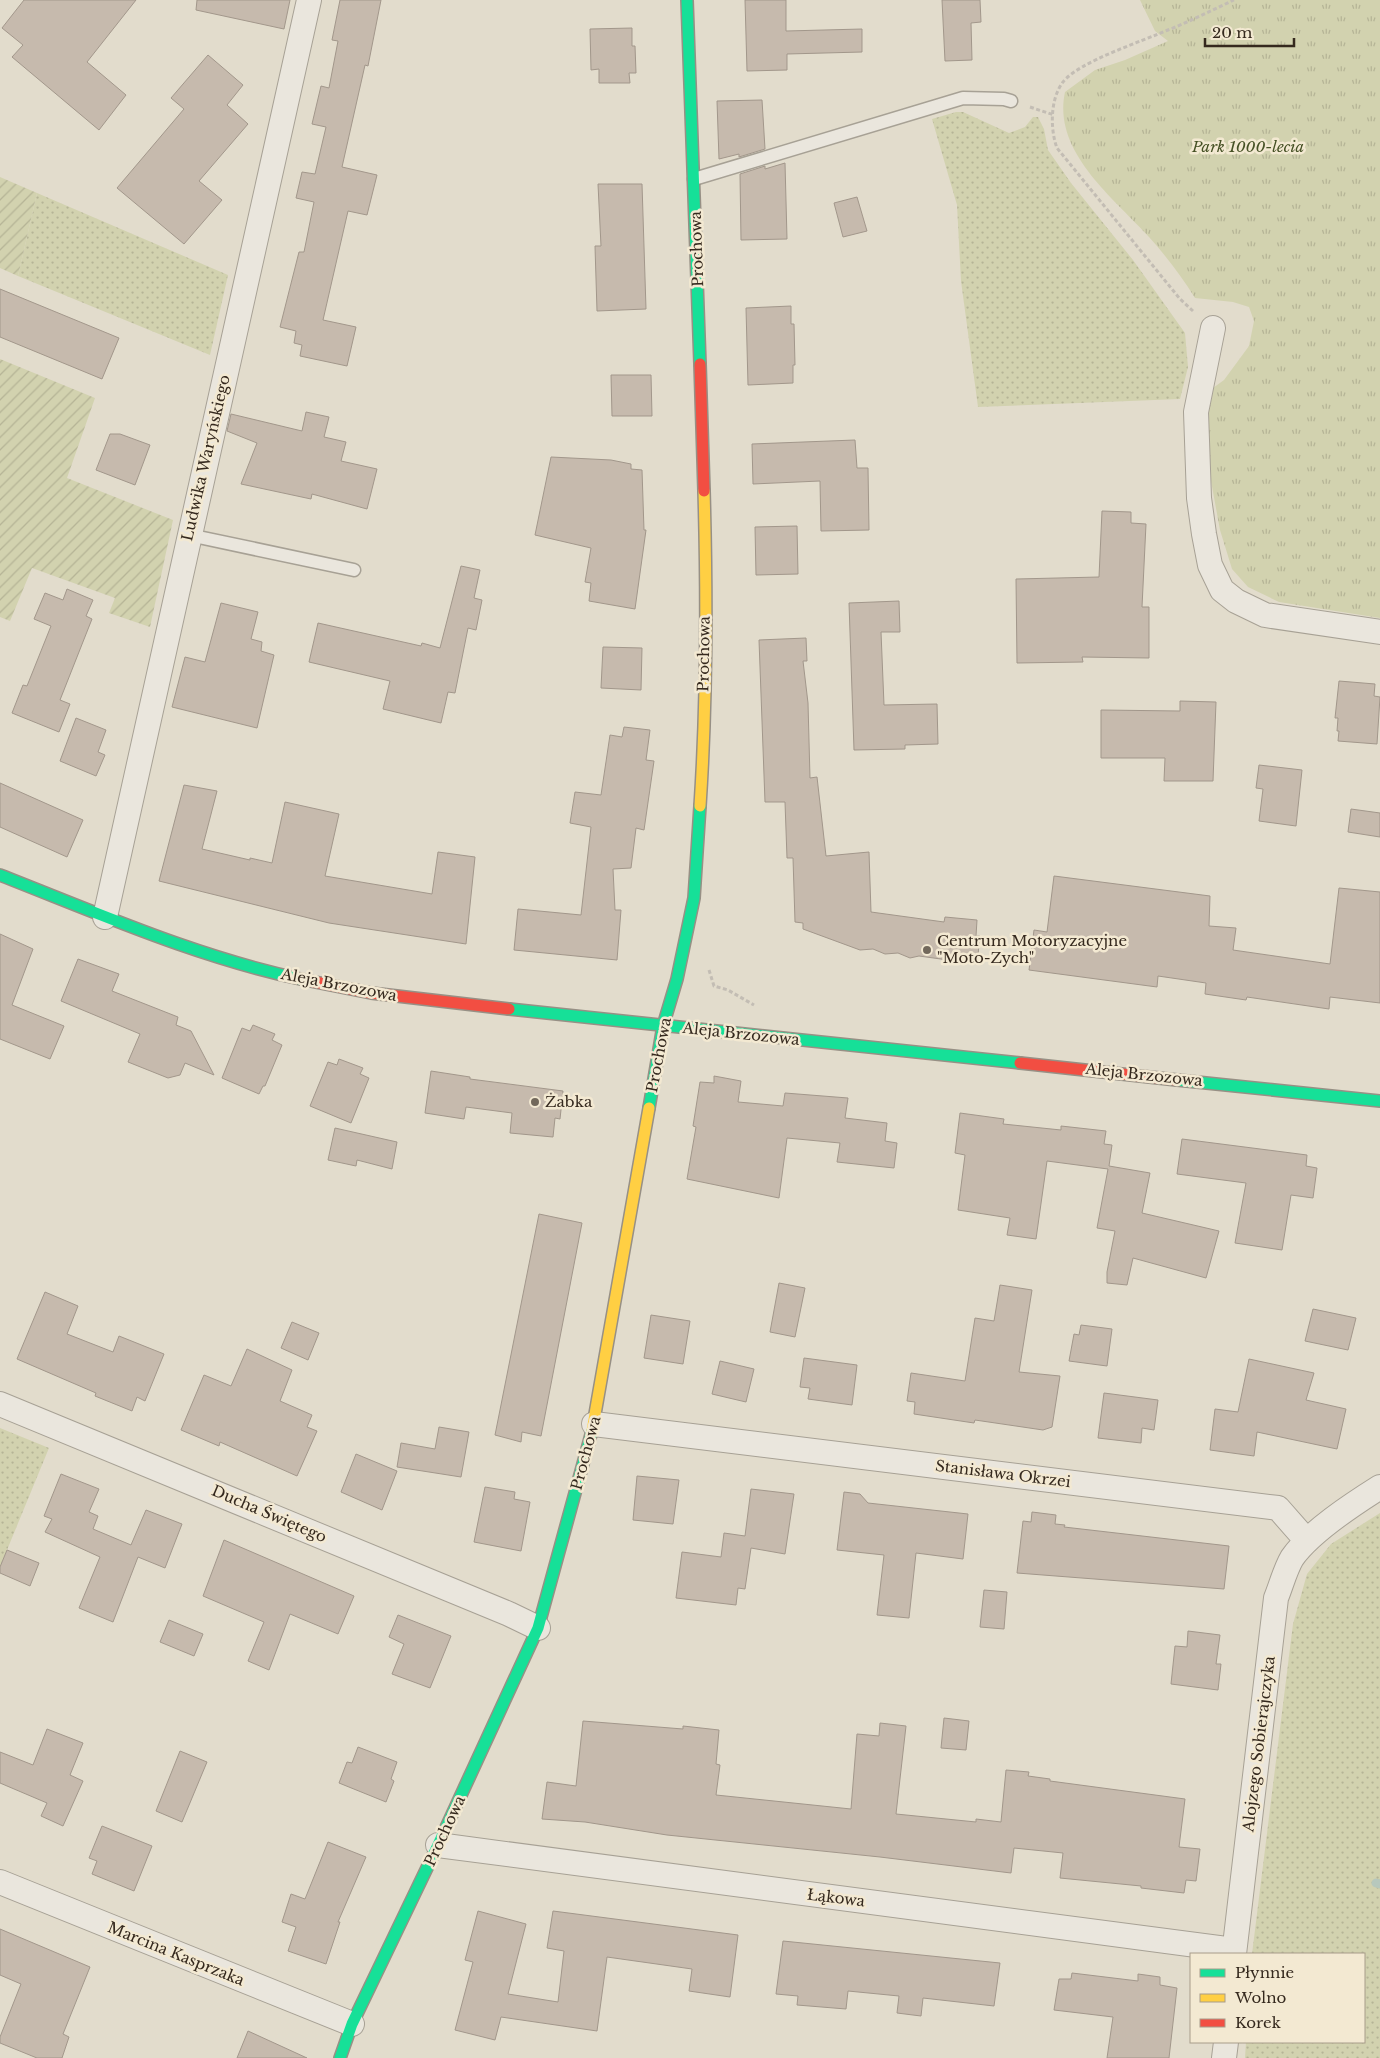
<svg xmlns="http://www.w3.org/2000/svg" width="1380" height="2058" font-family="'Libre Baskerville',serif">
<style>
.grass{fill:url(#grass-dots)}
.park{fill:url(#park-tufts)}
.garden{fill:url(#garden-furrows)}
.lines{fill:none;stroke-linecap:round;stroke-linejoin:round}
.stream{stroke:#b7c8bd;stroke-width:9}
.building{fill:#c6baad;stroke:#a2978b}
.lane-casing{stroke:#a7a195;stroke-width:15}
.street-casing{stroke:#a7a195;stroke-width:26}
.fast-casing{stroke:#979085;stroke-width:14}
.slow-casing{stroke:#979085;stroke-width:14}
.jam-casing{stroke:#979085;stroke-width:14}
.path{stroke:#c3bdb4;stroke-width:3;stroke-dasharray:4 2.5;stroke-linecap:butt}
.lane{stroke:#eae6dd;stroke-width:12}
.street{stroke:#eae6dd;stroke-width:24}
.fast{stroke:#16e098;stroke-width:11}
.slow{stroke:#ffcf43;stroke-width:11}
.jam{stroke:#f24e42;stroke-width:11}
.poi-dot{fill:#72685b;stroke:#f3e9d2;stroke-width:2}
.labels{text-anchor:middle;stroke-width:5;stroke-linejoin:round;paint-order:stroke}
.park-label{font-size:15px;font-style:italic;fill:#465125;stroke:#f3e9d2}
.street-label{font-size:15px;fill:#35291e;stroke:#f3e9d2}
.poi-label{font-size:15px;fill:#35291e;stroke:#f3e9d2;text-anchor:start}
</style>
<defs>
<pattern id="grass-dots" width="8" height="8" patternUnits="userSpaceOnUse" patternTransform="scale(1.25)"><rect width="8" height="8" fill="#d2d2af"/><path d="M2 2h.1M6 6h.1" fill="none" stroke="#b5b496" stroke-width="1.8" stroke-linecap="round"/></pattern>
<pattern id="park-tufts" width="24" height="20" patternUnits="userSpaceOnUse" patternTransform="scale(1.25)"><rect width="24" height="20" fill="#d2d2af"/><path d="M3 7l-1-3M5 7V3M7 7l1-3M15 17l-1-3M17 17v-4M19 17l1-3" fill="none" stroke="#b5b496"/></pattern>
<pattern id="garden-furrows" width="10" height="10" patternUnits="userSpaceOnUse" patternTransform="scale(1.25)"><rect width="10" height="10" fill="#d2d2af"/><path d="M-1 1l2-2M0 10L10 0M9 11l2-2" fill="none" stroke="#b5b496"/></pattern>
</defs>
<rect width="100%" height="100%" fill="#e2dccc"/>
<path class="grass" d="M956,112h7l46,21 16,-6 8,-10h5l6,12 4,21 23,33 62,77 52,73 3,34 -8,32 -202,8 -17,-126 -4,-76 -25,-86z
M37,193l191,82 -18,80 -192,-79z
M0,1428l49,20 -49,119z
M1380,1513v545h-135l1,-16h118v-88h-112l41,-330 14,-50 24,-30z"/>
<path class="park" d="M1140,0h240v618l-101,-16 -31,-15 -16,-18 -12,-39 -9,-49 -4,-77 6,-16 11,-8 25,-34 5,-25 -5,-14 -16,-5 -38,-4c-13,-21 -29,-42 -46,-61 -35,-39 -97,-85 -84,-145l30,-22 30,-10 43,-19 -13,-10z"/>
<path class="garden" d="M0,177l37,16 -19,83 -18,-8z
M0,359l95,39 -28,80 106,42 -23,107 -41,-14 6,-15 -83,-30 -22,53 -10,-4z"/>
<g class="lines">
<path class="stream" d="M1376,1883l4,1"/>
</g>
<path class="building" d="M24,0h112l-49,62 39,33 -27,35 -87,-73 11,-12 -21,-17z
M197,0h93l-6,29 -88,-19z
M340,0h41l-13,66 -3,-1 -23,102 35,8 -10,40 -19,-4 -25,109 33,7 -9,39 -47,-10 2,-11 -8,-2 2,-12 -16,-4 19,-75h5l10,-50 -18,-4 6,-26 13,2 11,-47 -14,-3 9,-38 8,2 9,-47 -6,-1z
M745,0h41v31l76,-2v23l-75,2v16l-40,1z
M942,0h38l1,22 -10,1 1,37 -27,1z
M632,28v18h3l1,27h-7l1,10h-31v-14l-8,1 -1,-41z
M208,55l35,30 -16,20 21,19 -49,57 23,19 -38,44 -67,-56 67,-79 -13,-11z
M762,100l3,49 -26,8v-3l-20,5 -2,-58z
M785,163l2,76 -46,1 -1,-66 25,-8v3z
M598,184h44l4,125 -49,2 -2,-65h6z
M857,197l10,34 -24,6 -9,-34z
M0,289l119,49 -17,41 -102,-42z
M791,306v18h3l1,41h-2v18l-45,2 -2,-77z
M611,375h40l1,41h-40z
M306,412l23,5 -5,20 22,5 -5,19 36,8 -10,40 -55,-15 -1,5 -70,-15 16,-41 -30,-12 4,-17 71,17z
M110,434h10l30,11 -15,40 -39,-15z
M855,440l2,28h11l1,62 -48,1 -1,-50 -67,3 -1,-40z
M551,457l60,3 20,4v5l11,1 2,60h2l-11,79 -46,-8 2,-18 -6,-1 6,-34 -56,-13z
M1102,511l29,1v11l15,1 -4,83h7v51l-67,-1 1,5 -66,1 -1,-84 83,-2z
M797,526l1,48 -42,1 -1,-48z
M461,566l19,4 -6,28 8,2 -6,30 -8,-2 -13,65 -7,-1 -7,31 -58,-14 7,-28 -81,-19 9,-39 103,23 1,-3 18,5z
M67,589l26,11 -7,16 6,3 -32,81 10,4 -11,28 -47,-19 11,-28 4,1 24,-60 -17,-7 11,-26 18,7z
M899,601l1,31h-19l3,73 53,-1 1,40 -33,1v4l-51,1 -5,-147z
M221,603l37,9 -7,27 11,3 -1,9 13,4 -17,73 -85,-21 13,-50 20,5z
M806,638l1,23h-4l5,42 2,75 7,-1 9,79 43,-4 2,60 73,10 1,-5 32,3 -1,16h4l-3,28 -58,-8 -9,2 -12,-5 -13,1 -12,-5 -13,1 -57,-21v-6l-8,-1 -2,-64h-6l-2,-56h-20l-6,-162z
M603,647l39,1 -1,42 -40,-2z
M1339,681l36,3 -1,12 6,1 -3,47 -39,-3 1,-10h-2l1,-13h-3z
M1180,701l36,1 -3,79h-49l1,-23h-64v-48l79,1z
M76,718l30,12 -8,22 7,3 -9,21 -36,-15z
M624,727l26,3 -4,30 8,1 -10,69 -8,-2 -5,40 -18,1 2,41h6l-4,50 -103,-10 4,-41 63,6 10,-88 -21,-4 5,-31 26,3 9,-60 12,2z
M1259,765l43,5 -6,56 -37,-5 4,-32 -7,-1z
M0,783l83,37 -16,37 -67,-30z
M184,785l33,6 -15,58 48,11v-2l22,5 13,-61 54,12 -14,62 107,18 6,-42 37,5 -9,87 -137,-21 -170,-42z
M1351,809l29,4v24l-32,-5z
M1054,876l156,20 -1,30 27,2 -3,22 97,14 9,-76 41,4v111l-50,-6 -1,12 -82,-12 -1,3 -41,-6 1,-11 -48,-7 -1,11 -128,-17 5,-40 13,2z
M0,934l33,15 -21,56 52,21 -14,33 -50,-20z
M78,959l41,15 -7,17 66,26 -2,8 15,6 23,44 -29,-12 -5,12 -12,3 -40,-16 12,-28 -79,-33z
M253,1025l22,9 -3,6 10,5 -17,41h-2l-4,8 -37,-16 20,-50 8,3z
M339,1059l24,9 -3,6 9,4 -18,45 -41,-17 18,-44 9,3z
M431,1071l39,6v2l93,12 -3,28 -5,-1 -2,19 -43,-4 2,-20 -46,-6 -2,12 -39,-6z
M714,1076l27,5 -3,21 45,4 2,-13 63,5 -3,20 42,5 -2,18 12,2 -3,25 -57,-6 3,-19 -53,-5 -8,60 -92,-19 9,-52 -3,-1 7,-44 14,1z
M960,1113l44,6 -1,5 58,6v-4l45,5 -2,13 8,1 -3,21 41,7 -8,40 77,18 -13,47 -73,-20 -6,27 -20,-2v-11l8,-41 -18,-3 11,-59 -61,-8 -11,78 -29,-4 3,-17 -52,-8 7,-55 -10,-2z
M335,1128l62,14 -5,27 -35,-9 -1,6 -28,-6z
M1182,1139l125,16 -1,11 11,2 -4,30 -22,-3 -9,55 -47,-7 11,-60 -69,-9z
M539,1214l43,9 -41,213 -19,-4 -1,10 -26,-7z
M779,1283l26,5 -10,49 -25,-5z
M1000,1285l32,5 -13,82 41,4 -8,51 -9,3 -68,-10 -1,3 -60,-9 1,-12 -8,-1 4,-28 54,8 10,-63 19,3z
M45,1292l33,14 -11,28 46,18 6,-16 45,18 -19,47 -8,-4 -5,14 -37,-15 1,-3 -79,-34z
M1313,1309l43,9 -8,32 -43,-9z
M651,1315l39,6 -7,43 -39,-6z
M292,1322l27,11 -11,27 -27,-12z
M1081,1325l31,4 -5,37 -38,-5 5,-27 5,1z
M247,1349l45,21 -12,31 32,14 -5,12 10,4 -20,45 -77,-34 -1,4 -38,-16 23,-55 27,11z
M804,1358l53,7 -5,40 -44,-6 2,-11 -10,-1z
M1249,1359l65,14 -8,27 40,9 -9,40 -80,-17 -3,24 -44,-6 5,-41 23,3z
M720,1361l34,8 -8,33 -34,-8z
M1104,1393l54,7 -4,30 -12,-2 -1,15 -43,-5z
M439,1427l30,5 -8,45 -64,-10 4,-24 34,6z
M356,1454l41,17 -15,39 -41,-18z
M61,1474l38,15 -10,23 9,4 -5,13 38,16 15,-35 36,14 -17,44 -27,-11 -25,65 -34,-14 21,-51 -55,-25 7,-13 -8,-3z
M637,1476l42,4 -6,44 -40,-4z
M485,1487l30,5 -1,7 16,3 -9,49 -47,-9z
M751,1489l43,5 -9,60 -34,-6 -6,41 -7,-1 -2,17 -60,-7 6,-46 39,5 3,-24 21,3z
M844,1492l16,2 8,9 100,11 -5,45 -47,-6 -7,65 -32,-3 7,-60 -47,-5z
M1032,1512l24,3 -1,9 10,1 -1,2 165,19 -5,43 -207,-16 6,-52 8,1z
M224,1540l130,56 -16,38 -48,-20 -21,56 -21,-9 16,-39 -61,-26z
M7,1550l32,13 -9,23 -30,-13v-6z
M984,1590l23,2 -3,37 -24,-2z
M398,1615l53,21 -21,52 -38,-14 12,-30 -15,-7z
M169,1620l34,14 -9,22 -34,-14z
M1188,1631l32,4 -4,29h5l-3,26 -47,-6 4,-38 12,1z
M944,1718l25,3 -3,29 -25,-2z
M583,1721l100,8v-3l36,4 -3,34 4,1 -4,30 135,14 6,-75 22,2 1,-13 26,3 -10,88 80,8v-3l25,3 5,-52 23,2 -1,4 22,3v2l135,18 -6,48 21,2 -4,32 -10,-1 -2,13 -43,-5v-2l-81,-8 3,-25 -49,-5 -3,25 -131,-16 -213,-22 -82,-13 -43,-3 5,-37 29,4z
M47,1729l36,14 -13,32 13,6 -20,45 -22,-10 6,-13 -47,-20v-31l33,13z
M358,1747l39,15 -6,17 3,2 -8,21 -47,-19 8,-21 5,1z
M180,1751l27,11 -25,60 -26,-11z
M102,1826l50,20 -18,45 -42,-17 5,-13 -8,-3z
M328,1842l38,15 -28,65h2l-14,42 -38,-13 8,-24 -14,-5 9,-28 14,5z
M478,1911l48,13 -18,70 50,8 6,-51 -17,-3 6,-37 185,24 -8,62 -41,-6 3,-22 -85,-12 -10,74 -96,-14 -6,23 -40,-10 18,-68 -8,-2z
M0,1929l90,38 -27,67 6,3 -7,21h-25l-37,-15v-6l21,-53 -21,-9z
M783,1941l217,22 -6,43 -71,-8 -2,18 -24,-3 2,-17 -51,-5 -2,18 -49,-4 1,-9 -22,-2z
M1072,1973l66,8v-7l22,3v8l17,3 -8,70h-62l6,-41 -59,-7 5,-31h12z
M248,2031l59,27h-70z"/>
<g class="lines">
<g class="lane-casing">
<path id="lane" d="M694,179l269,-81 41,1 7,2
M189,535l165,35"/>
</g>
<g class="street-casing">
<path id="street" d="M1213,328l-17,84 3,86 5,36 6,31 12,25 14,11 29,14 115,17
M105,917l204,-917
M0,1404l509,210 29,14
M594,1424l684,84 29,33
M438,1845l796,105
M0,1882l352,142
M1234,1954l42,-356c5,-12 9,-28 16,-40 18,-26 61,-54 88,-71
M1224,2058l2,-16"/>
</g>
<g class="fast-casing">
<path id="fast" d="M687,0l13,364
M0,875c100,39 199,83 305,105
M509,1009l511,54
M1177,1080l203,21
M649,1108l14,-82 14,-47 17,-81 6,-92
M340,2058l12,-34 86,-179 100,-217 54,-197"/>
</g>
<g class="slow-casing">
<path id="slow" d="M700,806c7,-105 7,-211 4,-315
M592,1431l57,-323"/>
</g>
<g class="jam-casing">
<path id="jam" d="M700,364l4,127
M305,980l66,13 138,16
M1020,1063l157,17"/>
</g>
<path class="path" d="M1030,107l24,8
M1193,311l-13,-12 -123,-151c-7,-19 -7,-49 6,-66 15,-20 80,-41 105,-52 23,-9 44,-20 66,-30
M709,970l5,16 14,4 26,15"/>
<use href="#lane" class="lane"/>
<use href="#street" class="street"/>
<use href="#fast" class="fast"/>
<use href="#slow" class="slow"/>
<use href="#jam" class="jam"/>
</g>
<g class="poi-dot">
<circle cx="927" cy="950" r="5"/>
<circle cx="535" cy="1102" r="5"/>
</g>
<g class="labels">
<g class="park-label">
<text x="1248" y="152">Park 1000-lecia</text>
</g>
<g class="street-label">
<text transform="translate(697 249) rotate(-92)" y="5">Prochowa</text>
<text transform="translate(206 458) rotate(-77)" y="5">Ludwika Waryńskiego</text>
<text transform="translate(704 654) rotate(-89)" y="5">Prochowa</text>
<text transform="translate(339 985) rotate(11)" y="5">Aleja Brzozowa</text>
<text transform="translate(741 1034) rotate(6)" y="5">Aleja Brzozowa</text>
<text transform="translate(659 1055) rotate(-79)" y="5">Prochowa</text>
<text transform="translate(1144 1075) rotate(6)" y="5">Aleja Brzozowa</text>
<text transform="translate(586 1453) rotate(-75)" y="5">Prochowa</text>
<text transform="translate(1003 1474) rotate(7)" y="5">Stanisława Okrzei</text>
<text transform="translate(269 1514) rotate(23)" y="5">Ducha Świętego</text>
<text transform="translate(1259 1744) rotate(-83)" y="5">Alojzego Sobierajczyka</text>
<text transform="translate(445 1831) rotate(-65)" y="5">Prochowa</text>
<text transform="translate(836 1898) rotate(7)" y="5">Łąkowa</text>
<text transform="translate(176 1954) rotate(22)" y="5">Marcina Kasprzaka</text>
</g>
<g class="poi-label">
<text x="937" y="946">Centrum Motoryzacyjne<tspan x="937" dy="17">"Moto-Zych"</tspan></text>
<text x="545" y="1107">Żabka</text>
</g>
</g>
<rect x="1190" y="1953" width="175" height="90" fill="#f3e9d2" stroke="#a79c8a"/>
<rect x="1200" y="1969" width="25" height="8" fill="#16e098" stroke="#a79c8a"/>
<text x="1235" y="1978" font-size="15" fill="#35291e">Płynnie</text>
<rect x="1200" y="1994" width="25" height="8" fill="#ffcf43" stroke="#a79c8a"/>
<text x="1235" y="2003" font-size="15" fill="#35291e">Wolno</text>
<rect x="1200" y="2019" width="25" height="8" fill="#f24e42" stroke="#a79c8a"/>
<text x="1235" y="2028" font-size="15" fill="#35291e">Korek</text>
<path d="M1205 38v8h89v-8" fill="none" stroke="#35291e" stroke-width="2.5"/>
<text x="1212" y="38" font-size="15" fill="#35291e" stroke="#f3e9d2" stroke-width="4" paint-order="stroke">20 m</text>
</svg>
